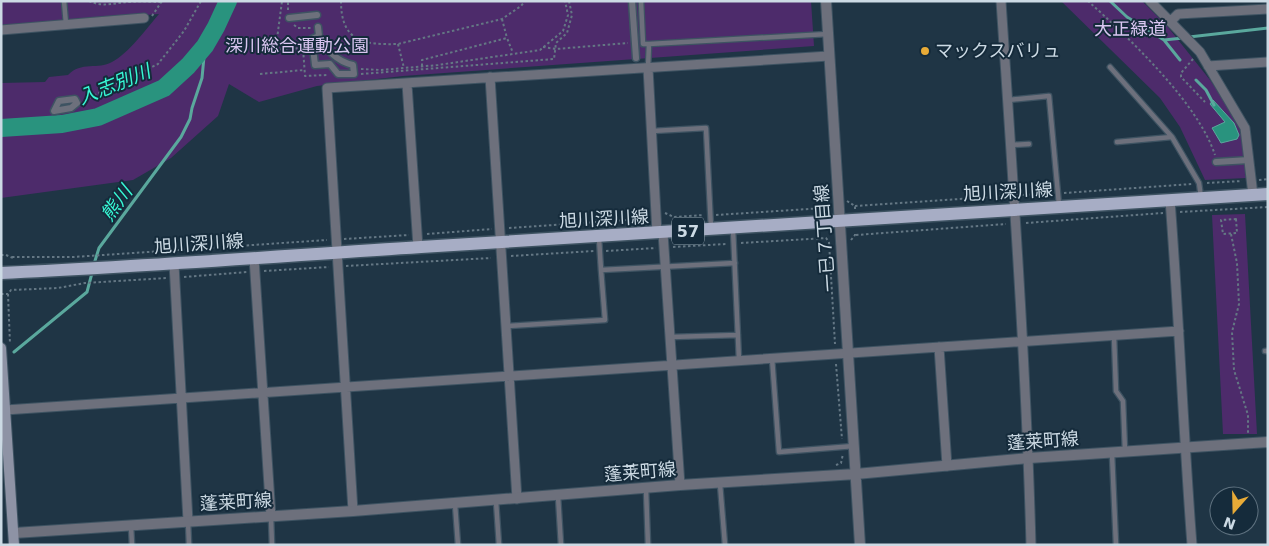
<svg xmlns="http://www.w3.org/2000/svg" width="1269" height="546" font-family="'DejaVu Sans','Noto Sans JP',sans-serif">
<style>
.green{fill:#4d2b6b}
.water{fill:#29937e;stroke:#5aa89d}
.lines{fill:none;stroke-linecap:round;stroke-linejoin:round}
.stream{stroke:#5aa89d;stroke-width:3}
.river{stroke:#29937e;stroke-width:18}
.service-casing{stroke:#3e5362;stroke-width:7}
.pedestrian-casing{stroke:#3e5362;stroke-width:9}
.minor-casing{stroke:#3e5362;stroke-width:11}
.tertiary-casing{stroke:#3e5362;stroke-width:12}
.secondary-casing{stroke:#3e5362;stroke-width:12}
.primary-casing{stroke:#3e5362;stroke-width:15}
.path{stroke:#647784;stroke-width:2;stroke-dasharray:2.5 2.5;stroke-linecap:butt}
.service{stroke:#6d707c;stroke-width:4.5}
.pedestrian{stroke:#6d707c;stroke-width:6}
.minor{stroke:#6d707c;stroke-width:9}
.tertiary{stroke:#6d707c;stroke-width:10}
.secondary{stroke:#8e93a5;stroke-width:10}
.primary{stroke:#a7adc5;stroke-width:12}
.poi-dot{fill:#e8ab37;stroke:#152b3b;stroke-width:2}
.labels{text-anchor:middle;stroke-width:4;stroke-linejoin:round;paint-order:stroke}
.shield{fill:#152b3b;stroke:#95a6b1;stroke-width:1}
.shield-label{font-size:16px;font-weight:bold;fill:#ccdae4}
.park-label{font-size:18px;fill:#d9c6f1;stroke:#152b3b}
.poi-label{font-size:18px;fill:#ccdae4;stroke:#152b3b;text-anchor:start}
.street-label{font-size:18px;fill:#ccdae4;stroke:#152b3b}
.water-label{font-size:19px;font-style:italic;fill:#37f9d5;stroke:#152b3b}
</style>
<rect width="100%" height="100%" fill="#1f3545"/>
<path class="green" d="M1,1h810l3,45 -411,30 -86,10 -58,16 -30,-18 -11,32 -47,42 -38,22 -132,18v-115l44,-1 4,-5 19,-2c13,-14 30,-5 44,-13 16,-8 35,-34 47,-48l-158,11z
M1061,1h81l25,25 43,54 32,46 4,52 -41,2 -25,-53 -20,-29z
M1245,214l12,220h-34l-11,-219z"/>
<path class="water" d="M1213,100l21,23 5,12 -2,4 -16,4 -9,-15 13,-6 -15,-18z"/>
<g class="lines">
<path class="stream" d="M1110,1l17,16 37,23 16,20
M1189,37l79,-9
M1164,40l19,-2
M1196,80l10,10 8,15
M94,264l5,-16 82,-111 9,-18 2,-11 10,-30 3,-32
M14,352l73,-60 5,-19"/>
<path class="river" d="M1,128l61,-4 36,-7 66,-29 24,-22 17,-20 11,-19 12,-26"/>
<g class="service-casing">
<path id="service" d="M64,1l2,23
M641,1l2,43h6l-1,24
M649,44l179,-10
M1110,67l62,70
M1008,100l41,-4 10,109
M652,131l54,-3 5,100
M1117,142l55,-5 27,46 2,14
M1011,145l18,-1
M733,229l6,131
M599,238l2,32 134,-7
M507,326l98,-6 -4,-50
M1114,336l2,55 7,10 2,50
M671,337l67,-2
M1265,351h3
M772,358l7,94 75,-6
M1112,454l4,91
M720,484l5,61
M646,489l2,56
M558,496l3,49
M496,501l3,44
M455,504l3,41
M271,517l1,28
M188,521l1,24
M131,526l1,19"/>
</g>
<g class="pedestrian-casing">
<path id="pedestrian" d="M632,1l4,57
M289,18l28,-3
M318,27l1,9 -7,3 3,26 15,-1 8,10h16l-1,-9c-17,-4 -25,-14 -34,-29
M75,99l2,4 -6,5 -17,3 5,-10z
M1216,162l33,-2"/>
</g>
<g class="minor-casing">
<path id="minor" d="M1001,1c12,181 25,362 30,544
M1150,1l50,51 45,76 8,67
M1171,21l7,-7 90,-5
M1,30l143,-12
M1208,66l60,-4
M648,68l9,165
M490,77l27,422
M407,84l11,163
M1170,200c9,115 13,230 22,345
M663,233l17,252
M254,258l17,259
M174,264l14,257
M939,347l8,119
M5,410l1174,-79
M353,511l-26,-423 502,-32"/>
</g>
<g class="tertiary-casing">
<path id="tertiary" d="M826,1l34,544
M14,533l339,-22 327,-26 176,-11 173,-16 239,-16"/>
</g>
<g class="secondary-casing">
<path id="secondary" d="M1,348l13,197"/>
</g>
<g class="primary-casing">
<path id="primary" d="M1,273c140,-6 280,-17 420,-26 282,-17 565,-36 847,-53"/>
</g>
<path class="path" d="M89,1c15,7 27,1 43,1 9,-1 19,0 28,0
M341,1c0,41 23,44 57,43l104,-25 19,-13 4,-5
M1088,1c41,37 110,102 127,154
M288,10v-9
M152,16l10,-15
M502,19l5,19
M294,25l4,3h13
M277,39l5,-38
M398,44l6,24
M543,47l13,2 72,-6
M270,50l33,-2 2,28 22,-1
M1193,59l-12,14v4l24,25
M422,66v-6l85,-22 6,15
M361,69l20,1 57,-5 102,-15 23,-19 5,-16 -3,-14
M260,74l44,-4
M361,74l193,-15 2,-16 11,-10 5,-18 -3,-14
M85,100l73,-36 26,-33 17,-30
M1259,180l9,-1
M1207,183l35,-2
M1064,193l128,-9
M1022,195l30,-2
M847,201l8,5v3
M855,206l150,-10
M824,211v-3l4,-6
M1180,212l88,-5
M665,213l9,4 30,-2
M716,215l108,-7
M1236,219l1,14 -14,1 -2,-14z
M1026,223l137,-10
M509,228l133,-9 4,-5
M427,234l65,-5
M1231,234l6,29 2,41 -7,28 2,38 14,45v18
M856,235l150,-11
M344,239l65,-4
M851,240l4,-5v-3
M829,242l6,102
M741,243l85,-5 3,4
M673,247l53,-3
M606,251l50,-3
M1,255h5l7,3
M511,256l83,-5
M12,257h61l254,-17
M346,266l145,-8
M264,271l65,-4
M184,277l63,-5
M1,294h7l3,-4 47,-2 27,-5 82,-5
M8,294l2,50
M836,364l6,75
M836,465l5,-2 2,-9"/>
<use href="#service" class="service"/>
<use href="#pedestrian" class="pedestrian"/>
<use href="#minor" class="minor"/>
<use href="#tertiary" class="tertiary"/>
<use href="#secondary" class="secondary"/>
<use href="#primary" class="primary"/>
</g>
<circle class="poi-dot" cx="925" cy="51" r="5"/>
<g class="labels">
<rect class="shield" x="672" y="217.5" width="32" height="27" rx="4"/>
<g class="shield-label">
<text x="688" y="237">57</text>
</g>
<g class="park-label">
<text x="1130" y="35">大正緑道</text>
<text x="297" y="52">深川総合運動公園</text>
</g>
<g class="poi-label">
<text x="935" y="57">マックスバリュ</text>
</g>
<g class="street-label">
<text transform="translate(1008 192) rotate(-3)" y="6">旭川深川線</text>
<text transform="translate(604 219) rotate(-3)" y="6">旭川深川線</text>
<text transform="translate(825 238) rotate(-94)" y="6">一已７丁目線</text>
<text transform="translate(199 244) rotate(-4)" y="6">旭川深川線</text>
<text transform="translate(1043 441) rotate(-4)" y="6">蓬莱町線</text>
<text transform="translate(640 472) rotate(-5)" y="6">蓬莱町線</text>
<text transform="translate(236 502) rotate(-3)" y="6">蓬莱町線</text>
</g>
<g class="water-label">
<text transform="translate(114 84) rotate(-22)" y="7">入志別川</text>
<text transform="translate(116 203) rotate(-54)" y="7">熊川</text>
</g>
</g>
<rect width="1269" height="546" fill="none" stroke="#ccdae4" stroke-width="5"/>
<g transform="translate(1234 511) rotate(200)"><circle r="24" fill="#152b3b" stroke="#5e717f"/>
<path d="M0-4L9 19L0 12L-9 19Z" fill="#e8ab37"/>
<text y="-8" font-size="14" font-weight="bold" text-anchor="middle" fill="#ccdae4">N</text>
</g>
</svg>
